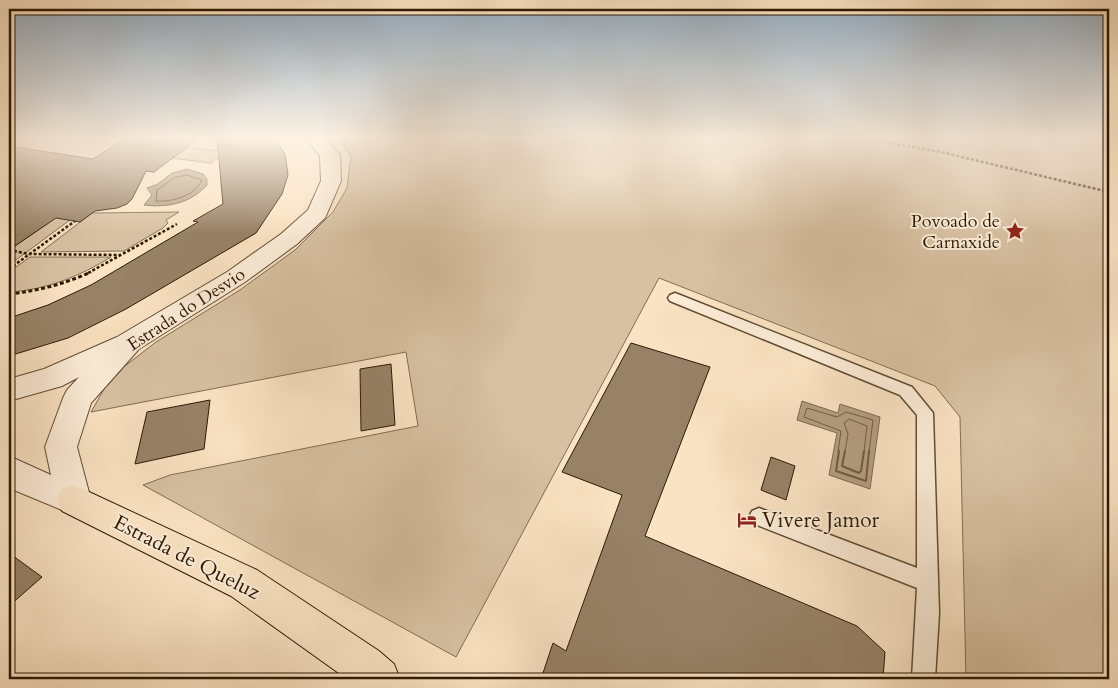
<svg xmlns="http://www.w3.org/2000/svg" width="1118" height="688" font-family="Cardo,serif">
<style>
.green{fill:#d7c1a2;stroke:#826d52}
.water{fill:#b49e82;stroke:#7e694f}
.lines{fill:none;stroke-linecap:round;stroke-linejoin:round}
.shore-far1{stroke:#705c42;stroke-width:1}
.shore{stroke:#705c42;stroke-width:2}
.building{fill:#978267;stroke:#2c1903}
.service-casing{stroke:#604c33;stroke-width:3}
.tertiary-casing{stroke:#604c33;stroke-width:2}
.primary-casing{stroke:#2c1903;stroke-width:2}
.path-far1{stroke:#2c1903;stroke-width:2.5;stroke-dasharray:3 2;stroke-linecap:butt}
.path{stroke:#2c1903;stroke-width:3;stroke-dasharray:4 2.5;stroke-linecap:butt}
.service{fill:#fcedd8;fill-rule:evenodd}
.tertiary{fill:#fcedd8;fill-rule:evenodd}
.primary{fill:#fae3c3;fill-rule:evenodd}
.labels{text-anchor:middle;stroke-width:4;stroke-linejoin:round;paint-order:stroke}
.poi-label{font-size:18px;fill:#2c1903;stroke:#fcedd8;text-anchor:end}
.street-label{font-size:18px;fill:#2c1903;stroke:#fcedd8}
.near-poi-label{font-size:21px;fill:#2c1903;stroke:#fcedd8;text-anchor:start}
.near-street-label{font-size:21px;fill:#2c1903;stroke:#fcedd8}
</style>
<rect width="100%" height="100%" fill="#fae3c3"/>
<filter id="stains"><feTurbulence type="fractalNoise" baseFrequency=".004" numOctaves="4"/><feColorMatrix values="0 0 0 0 .2 0 0 0 0 .09 0 0 0 0 .02 0 0 0 .5 -.17"/></filter>
<radialGradient id="worn" r=".72"><stop offset=".6" stop-color="#630" stop-opacity="0"/><stop offset="1" stop-color="#630" stop-opacity=".3"/></radialGradient>
<path class="green" d="M338,138h771v541h-143l-6,-262 -25,-31 -276,-108 -203,379 -313,-172 27,-10 248,-49 -12,-74 -315,60 13,-23 21,-23 31,-24 84,-52 55,-40 38,-38 14,-24 4,-32z
M186,147l39,5 -14,11 -39,-5z
M179,212l-13,8 2,3 -5,5 -39,23 -83,1 51,-39z
M61,214l9,6 -61,45v-15z
M30,257h81c-31,19 -65,33 -102,35v-20z"/>
<path class="water" d="M187,169l16,5 4,5v6c-16,18 -39,23 -63,20l8,-10 -5,-7 11,-4 14,-11z
M802,401l36,12 2,-9 40,13 -10,72 -41,-14 8,-42 -40,-13z"/>
<g class="lines">
<path class="shore-far1" d="M187,175l15,5c-7,16 -29,22 -46,21l1,-11 17,-12z
M838,452l3,-21 -37,-14 3,-9 30,9 9,-5 27,8 -4,32
M845,452l3,-18 -4,-11 5,-4 18,7 -3,26"/>
<path class="shore" d="M839,451l-3,20 30,10 3,-30
M845,451l-3,15 17,7 2,-2 3,-20"/>
</g>
<path class="building" d="M126,138h73l-45,34 -8,-1 -14,28 -5,5 -10,4 -22,3 -15,11 -24,-4 -47,32v-104l84,13z
M217,138h57l11,16 3,21 -6,19 -26,39 -130,76 -58,29 -59,18v-38l39,-13 43,-20 107,-63 -5,-1 30,-17z
M631,343l79,24 -65,169 212,90 28,26 -2,27h-342l12,-36 13,8 56,-156 -60,-23z
M391,364l4,61 -34,6 -1,-62z
M210,400l-6,49 -69,15 12,-52z
M771,457l24,9 -9,34 -25,-10z
M9,553l33,24 -33,29z"/>
<g class="lines">
<g class="service-casing">
<path id="service" d="M675,293l237,94 21,26 6,200 -4,66h-23l5,-91 -165,-65 -3,-6 3,-6 7,-3 158,60v-153l-17,-20 -230,-94 -2,-3 2,-3z"/>
</g>
<g class="tertiary-casing">
<path id="tertiary" d="M305,138h19l16,17 1,26 -16,37 -28,26 -52,38 -106,67 -48,54 -14,44 14,53 -5,11 -12,4 -65,-27v-32l42,19 -6,-28 18,-49 4,-8 12,-13 -17,9 -53,15v-22l35,-10 73,-32 110,-65 54,-38 27,-24 13,-29 -1,-25z"/>
</g>
<g class="primary-casing">
<path id="primary" d="M74,485l183,85 122,81 15,13 6,15h-53l-116,-83 -169,-85 -5,-11 5,-11z"/>
</g>
<path class="path-far1" d="M863,138l78,14 168,40
M9,250l20,4 92,1
M9,269l66,-48
M88,273l89,-49"/>
<path class="path" d="M9,294c29,-3 55,-10 82,-22"/>
<use href="#service" class="service"/>
<use href="#tertiary" class="tertiary"/>
<use href="#primary" class="primary"/>
</g>
<linearGradient id="sky" x2="0" y2="1"><stop stop-color="#93abbf"/><stop offset="0.59" stop-color="#fdf2e4"/><stop offset="1" stop-color="#fdf2e4" stop-opacity="0"/></linearGradient>
<rect width="1118" height="234" fill="url(#sky)"/>
<defs>
<g id="sight-bare" transform="scale(1.5)"><path d="M0-6L1.8-2.2L6-1.7L2.9 1.2L3.7 5.4L0 3.3L-3.7 5.4L-2.9 1.2L-6-1.7L-1.8-2.2Z" fill="#8f2418" stroke="#fcedd8" stroke-width="2.5" paint-order="stroke"/></g>
<g id="hotel-bare" transform="scale(1.5)"><path d="M-6-4.5h1.5V1H6V5H4.5V3h-9V5H-6ZM-4 0a1.8 1.8 0 1 1 3.6 0ZM.5 0V-2.5h3Q6-2.5 6 0Z" fill="#8f2418" stroke="#fcedd8" stroke-width="2.5" paint-order="stroke"/></g>
</defs>
<g fill-rule="evenodd">
<use href="#sight-bare" x="1015" y="231"/>
<use href="#hotel-bare" x="747" y="520"/>
</g>
<g class="labels">
<g class="poi-label">
<text x="1000" y="227">Povoado de<tspan x="1000" dy="21">Carnaxide</tspan></text>
</g>
<g class="street-label">
<text transform="translate(186 309) rotate(-33)" y="6">Estrada do Desvio</text>
</g>
<g class="near-poi-label">
<text x="762" y="527">Vivere Jamor</text>
</g>
<g class="near-street-label">
<text transform="translate(187 557) rotate(27)" y="7">Estrada de Queluz</text>
</g>
</g>
<rect width="1118" height="688" fill="none" stroke="#fae3c3" stroke-width="30"/>
<rect x="10" y="10" width="1098" height="668" fill="none" stroke="#2c1903" stroke-width="2.5"/>
<rect x="15" y="15" width="1088" height="658" fill="none" stroke="#2c1903"/>
<rect width="100%" height="100%" filter="url(#stains)"/>
<rect width="100%" height="100%" fill="url(#worn)"/>
</svg>
